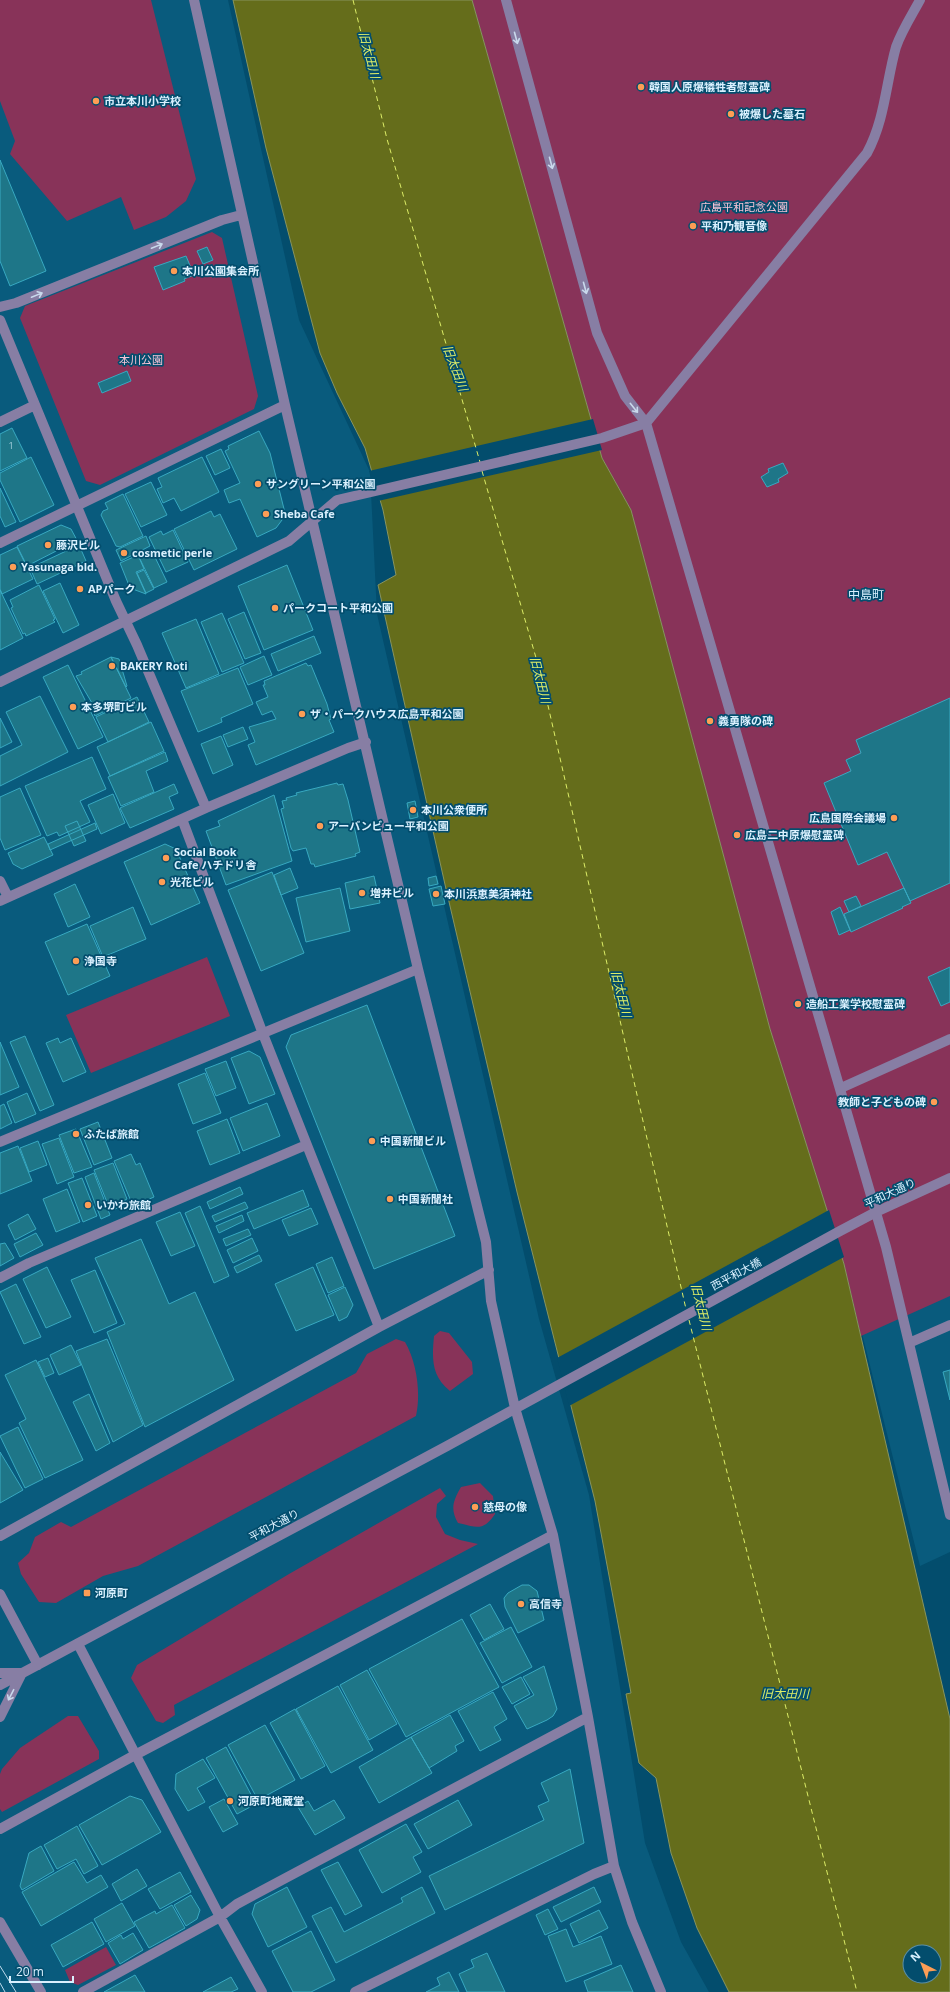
<svg xmlns="http://www.w3.org/2000/svg" width="950" height="1992" font-family="'Open Sans','Noto Sans JP',sans-serif">
<style>
.built{fill:#095b7d}
.green{fill:#883359}
.water{fill:#656d1b;stroke:#88945f;fill-rule:evenodd}
.pier{fill:#034d6d}
.lines{fill:none;stroke-linecap:round;stroke-linejoin:round}
.ferry{stroke:#dded67;stroke-width:1;stroke-dasharray:5 4;stroke-linecap:butt}
.building{fill:#1e7688;stroke:#38a9c1}
.minor{stroke:#877ea4;stroke-width:10}
.tram{stroke:#bddaeb;stroke-width:1}
.oneway{stroke:#c9d9ec}
.poi-dot{fill:#fd9d55;stroke:#034d6d;stroke-width:1.5}
.labels{text-anchor:middle;stroke-width:3.5;stroke-linejoin:round;paint-order:stroke}
.number-label{font-size:9px;fill:#aad2e0}
.poi-label{font-size:11px;font-weight:bold;fill:#d9f0fe;stroke:#034d6d;text-anchor:start}
.park-label{font-size:11px;fill:#f7c3d5;stroke:#034d6d}
.street-label{font-size:11px;fill:#d9f0fe;stroke:#034d6d}
.water-label{font-size:12px;font-style:italic;fill:#dded67;stroke:#034d6d}
.neighbourhood-label{font-size:12px;fill:#d9f0fe;stroke:#034d6d}
</style>
<rect width="100%" height="100%" fill="#034d6d"/>
<path class="built" d="M0,0h228l71,320 71,152 7,142 162,705 50,176 56,348 36,99 28,50h-709z
M950,1181v371l-30,14 -83,-333z"/>
<path class="green" d="M0,0h151l45,179 -10,22 -20,16 -32,13 -13,-33 -54,24 -57,-67 5,-13 -15,-40z
M472,0h478v1296l-89,40 -17,-72 -74,-235 -139,-519 -29,-52z
M212,232l10,6 36,158 -4,13 -154,76 -14,-4 -66,-163 5,-12z
M207,957l23,59 -139,57 -25,-58z
M440,1331l9,2 23,29 1,12 -23,17c-19,-15 -18,-33 -16,-55z
M396,1339l9,3c12,21 16,51 11,74l-278,150 -35,10 -47,27 -17,-1 -18,-28 -3,-11 11,-10 6,-16 26,-15 10,5 285,-154 11,-19z
M480,1483l13,13 2,18c-12,18 -19,13 -37,9 -8,-14 -5,-22 3,-36z
M440,1488l6,8 -9,8 -1,13 9,17 15,6 18,4 -304,161 1,10 -12,8 -7,-2 -25,-43 6,-13 152,-91z
M68,1716h10l21,35v8l-97,53 -2,-3v-35l2,-5 18,-21z
M106,1947l10,18 -38,20 -8,-3 -5,-12z"/>
<path class="water" d="M233,0h239l130,458 29,52 139,519 74,235 106,455v273h-221l-32,-64 -26,-75 -15,-75 -17,-15 -13,-69 5,-1 -36,-192 -78,-309 -71,-303 -68,-304 18,-10 -13,-65 -18,-62 -28,-55 -17,-40 -54,-205zM910,1952h24v24h-24z"/>
<path class="pier" d="M593,419l9,31 -224,51 -9,-30z
M829,1210l15,47 -275,149 -12,-48z"/>
<g class="lines">
<path class="ferry" d="M353,0l34,139 93,323
M482,471l59,204 145,634
M689,1320l168,672"/>
</g>
<path class="building" d="M0,160l46,111 -36,15 -10,-25z
M207,247l6,13 -10,4 -6,-13z
M186,256l8,19 -10,4 1,2 -22,9 -9,-23z
M127,371l4,10 -29,12 -4,-10z
M12,428l15,30 -27,13v-37z
M259,431l11,22 14,56 -2,11 -6,8 -19,9 -17,-38 -11,4 -5,-13 16,-7 -15,-32 4,-2 -1,-3z
M221,449l9,19 -15,7 -9,-19z
M31,457l23,48 -34,17 -20,-42v-7z
M202,457l17,35 -38,19 -7,-13 -11,5 -6,-14 5,-2 -4,-9z
M783,463l5,10 -10,6 1,3 -12,5 -6,-10 8,-5 -1,-3z
M151,482l16,33 -26,12 -16,-33z
M0,488l16,34 -11,5 -5,-11z
M123,494l20,42 -23,11 -4,-1 -15,-31 2,-4 5,-2 -3,-6z
M211,511l3,6 6,-3 17,35 -43,21 -20,-41z
M61,525l10,4 8,15 -14,6 -1,-3 -37,19 -10,-20z
M173,530l15,32 -22,10 -17,-35 12,-6 2,4z
M146,536l4,10 -29,15 -5,-11z
M79,545l7,16 -49,23 -7,-16z
M17,547l16,32 -31,15 -2,-5v-34z
M147,550l1,3 4,-2 15,31 -13,6 -15,-31 -1,-3z
M138,555l6,14 -8,3 10,22 -16,-6 -10,-25z
M287,565l26,65 -49,20 -26,-64z
M144,570l10,19 -8,4 -9,-20z
M60,583l19,42 -16,8 -20,-42z
M39,585l16,34 -2,1 2,2 -29,14 -1,-3 -2,1 -12,-26 2,-1 -3,-7z
M0,590l23,48 -23,12z
M244,612l17,41 -16,6 -17,-40z
M222,613l22,50 -22,9 -21,-50z
M196,619l23,55 -33,14 -24,-55z
M314,636l7,17 -43,18 -7,-17z
M264,656l8,19 -24,10 -8,-18z
M111,657l20,41 -36,18 -5,-12 2,-1 -16,-27 6,-2 -1,-2z
M111,657l8,2 8,27 -1,1z
M306,663l2,3 3,-1 16,39 4,15 -2,1 5,12 -78,33 -8,-20 7,-3 -6,-15 27,-8 -4,-8 -10,4 -6,-13 12,-5 -5,-12h2l-1,-4z
M68,665l35,72 -25,12 -35,-72z
M238,668l15,36 -32,14 1,4 -24,10 -17,-41z
M40,696l28,56 -68,34v-30l22,-11 -16,-33z
M137,697l12,25 -41,20 -12,-25z
M950,698v185l-40,18 -23,-49 -29,13 -34,-82 27,-12 -5,-11 15,-7 -5,-13z
M0,718l12,24 -12,6z
M151,722l13,29 -54,25 -13,-29z
M243,727l5,12 -20,8 -5,-12z
M221,736l12,29 -20,9 -12,-30z
M165,752l3,9 -22,10 8,21 -33,14 -13,-29z
M92,757l14,32 -26,12 10,21 -31,14 -2,-4 -10,4 -22,-50z
M337,783l1,2 5,-1 5,16 12,52 -5,2 1,2 -41,11 -1,-3h-3l-5,-16 -13,3 -2,-3 -10,-39 3,-1 -2,-7 5,-1 -1,-2 11,-3 -1,-2z
M174,784l4,9 -9,4 5,12 -44,19 -10,-20z
M20,788l21,47 -36,15 -5,-12v-41z
M113,794l12,29 -24,11 -13,-29z
M274,795l18,66 -66,24 -20,-54 14,-5 -2,-5z
M415,801l3,16 -8,2 -3,-16z
M77,821l9,20 -12,5 -9,-20z
M95,823l2,6 -47,21 -2,-6z
M44,837l9,18 -31,14 -9,-5 -5,-11z
M165,844l11,5 24,54 -49,22 -27,-63z
M290,868l8,20 -17,7 -7,-20z
M272,872l32,81 -43,18 -33,-81z
M374,876l6,27 -30,6 -5,-26z
M436,876l2,8 -9,2 -1,-8z
M75,884l15,33 -22,10 -14,-33z
M441,886l4,18 -12,2 -4,-17z
M340,888l10,43 -44,11 -10,-44z
M904,888l7,15 -9,4 1,1 -52,24 -7,-18z
M856,896l5,10 -12,6 -5,-11z
M133,907l13,32 -43,18 -13,-31z
M840,907l10,23 -11,5 -8,-23z
M87,924l23,52 -42,19 -23,-53z
M950,967v35l-9,4 -13,-29z
M367,1005l88,231 -81,33 -88,-222 5,-12z
M25,1036l29,69 -14,6 -30,-69z
M58,1038l2,5 11,-5 15,34 -23,10 -17,-39z
M0,1042l19,45 -19,8z
M249,1051l11,6 15,37 -26,10 -18,-46z
M226,1061l10,27 -20,8 -11,-27z
M205,1073l16,40 -28,11 -15,-40z
M27,1093l9,21 -21,9 -8,-21z
M267,1103l13,33 -37,15 -13,-33z
M4,1104l8,19 -12,6v-23z
M227,1119l13,34 -30,12 -13,-34z
M98,1122l14,36 -18,7 -14,-36z
M76,1129l16,38 -18,6 -15,-38z
M59,1138l15,39 -17,7 -15,-40z
M38,1141l9,24 -18,7 -9,-24z
M18,1146l14,35 -32,13v-41z
M131,1154l5,11 4,-2 14,34 -21,9 -19,-45z
M113,1163l14,36 -2,1 1,4 -13,6 -2,-4 -2,1 -15,-37z
M94,1173l16,42 -9,4 -16,-42z
M82,1178l15,38 -14,6 -15,-39z
M240,1187l3,7 -33,15 -3,-7z
M67,1189l13,33 -24,10 -13,-33z
M303,1190l6,16 -55,23 -7,-16z
M245,1202l3,6 -33,14 -3,-6z
M200,1206l29,70 -15,7 -29,-70z
M311,1208l7,16 -29,12 -7,-16z
M180,1212l15,34 -24,10 -15,-34z
M28,1214l8,15 -21,11 -7,-15z
M242,1215l2,6 -25,12 -3,-7z
M248,1229l3,6 -25,11 -3,-7z
M36,1233l7,12 -23,12 -6,-13z
M252,1238l6,13 -25,12 -6,-13z
M141,1239l28,65 26,-12 39,88 -89,47 -38,-95 18,-8 -30,-66z
M5,1243l9,15 -14,8v-22z
M259,1255l3,6 -25,12 -3,-6z
M332,1257l12,29 -16,7 -12,-29z
M47,1267l24,50 -25,11 -23,-49z
M313,1267l21,48 -38,16 -21,-47z
M95,1270l22,53 -23,10 -23,-53z
M16,1284l25,53 -17,7 -24,-52z
M345,1287l8,18 -6,12 -8,4 -11,-26z
M107,1339l36,86 -30,17 -37,-91z
M71,1345l10,20 -22,10 -9,-20z
M48,1358l6,15 -9,4 -7,-15z
M36,1360l47,100 -38,18 -26,-55 7,-4 -21,-44z
M950,1370v30l-7,-28z
M89,1394l21,49 -14,8 -23,-49z
M18,1427l25,52 -18,9 -25,-52z
M0,1452l23,38 -23,13z
M522,1585h7l8,6 7,29 -26,13 -13,-26 -1,-9 4,-5z
M490,1604l14,25 -20,11 -14,-25z
M462,1619l37,68 -93,50 -37,-68z
M511,1627l21,40 -30,16 -22,-40z
M544,1666l13,43 -4,7 -6,4 -20,9 -13,-23 20,-11 -11,-18z
M367,1670l30,54 -28,16 -29,-55z
M521,1677l9,17 -18,10 -10,-17z
M338,1686l35,64 -42,23 -35,-64z
M493,1692l14,27 -13,8 7,13 -21,11 -22,-40z
M295,1709l30,57 -24,13 -31,-56z
M450,1715l14,26 -9,5 2,5 -28,17 -18,-31z
M265,1725l30,55 -37,20 -30,-55z
M411,1737l21,36 -53,30 -20,-36z
M226,1747l30,57 -19,10 -31,-56z
M203,1759l12,19 -18,10 8,14 -17,9 -13,-22 1,-15z
M570,1769l14,74 -139,67 -16,-34 115,-56 -6,-14 11,-5 -8,-18z
M130,1796l12,4 19,32 -59,33 -23,-40z
M224,1799l14,25 -15,8 -14,-25z
M334,1800l11,18 -30,17 -17,-28 10,-6 6,10z
M458,1800l14,25 -44,24 -14,-25z
M406,1824l16,28 -9,5 8,15 -39,21 -23,-43z
M77,1826l21,40 -14,8 -8,-15 -19,10 -13,-24z
M41,1846l13,25 -32,19 -2,-4 9,-33z
M74,1862l13,21 14,-8 7,12 -67,39 -19,-34z
M338,1862l24,44 -17,9 -24,-45z
M137,1869l10,17 -26,15 -9,-17z
M180,1872l11,20 -31,17 -12,-20z
M287,1887l20,40 -39,20 -16,-33 3,-10z
M422,1887l13,26 -99,50 -24,-47 19,-9 13,25 59,-30 -2,-4z
M594,1887l7,15 -40,20 -8,-15z
M191,1895l9,15 -3,9 -11,7 -12,-21z
M122,1903l13,23 -29,16 -12,-23z
M172,1905l13,23 -36,20 -15,-26 21,-11 1,3z
M548,1909l10,20 -13,6 -9,-20z
M599,1910l9,18 -29,15 -9,-19z
M92,1922l12,22 -41,23 -12,-22z
M566,1929l7,18 28,-11 11,28 -46,18 -18,-46z
M311,1931l24,49 -24,12h-18l-21,-41z
M133,1933l10,17 -23,14 -12,-21 13,-8 2,4z
M487,1953l18,39h-38l-8,-18 15,-7 -3,-7z
M621,1965l12,27h-45l-4,-11z
M449,1972l10,20h-33l14,-7 -3,-7z
M135,1975l10,17h-41z
M231,1977l7,12 -7,3h-28z"/>
<g class="lines">
<path class="minor" d="M194,0l91,405 133,564 68,273 5,59 24,107 38,127 35,182 26,149 18,56 29,70
M506,0l91,333 28,63 21,27 240,824 64,268
M0,307l16,-4 206,-83 19,-5
M0,320l116,281 21,44 69,163
M0,422l35,-17
M0,543l285,-138
M0,682l289,-141 48,-41 265,-62 44,-15 221,-270c18,-33 19,-71 29,-106 6,-17 16,-32 24,-47
M182,819l81,215 116,293
M0,881l8,16
M0,901l206,-93 142,-60 18,-6
M841,1088l109,-49
M0,1142l418,-173
M0,1278l29,-15 277,-118
M909,1343l41,-18
M0,1536l379,-209 110,-57
M0,1594l38,71
M78,1644l142,273 42,75
M0,1673h20
M0,1685l447,-239 393,-215 36,-19 74,-34
M0,1717l22,-44
M0,1829l135,-74 418,-220
M0,1922l41,70
M83,1992l137,-75 17,-13 351,-187
M355,1992l239,-118 20,-8"/>
<path class="tram" d="M0,1966l16,26
M0,1983l5,9"/>
</g>
<defs><path id="oneway-shaft" d="M-6 0H5M1.5-3L5.5 0L1.5 3" fill="none" stroke-width="1.6" stroke-linecap="round" stroke-linejoin="round"/></defs>
<g class="oneway">
<use href="#oneway-shaft" transform="translate(516 38) rotate(75)"/>
<use href="#oneway-shaft" transform="translate(551 163) rotate(75)"/>
<use href="#oneway-shaft" transform="translate(157 246) rotate(-22)"/>
<use href="#oneway-shaft" transform="translate(585 288) rotate(75)"/>
<use href="#oneway-shaft" transform="translate(37 295) rotate(-22)"/>
<use href="#oneway-shaft" transform="translate(634 408) rotate(51)"/>
<use href="#oneway-shaft" transform="translate(11 1695) rotate(117)"/>
</g>
<g class="poi-dot">
<circle cx="641" cy="87" r="4"/>
<circle cx="96" cy="101" r="4"/>
<circle cx="731" cy="114" r="4"/>
<circle cx="693" cy="226" r="4"/>
<circle cx="174" cy="271" r="4"/>
<circle cx="258" cy="484" r="4"/>
<circle cx="266" cy="514" r="4"/>
<circle cx="48" cy="545" r="4"/>
<circle cx="124" cy="553" r="4"/>
<circle cx="13" cy="567" r="4"/>
<circle cx="80" cy="589" r="4"/>
<circle cx="275" cy="608" r="4"/>
<circle cx="112" cy="666" r="4"/>
<circle cx="73" cy="707" r="4"/>
<circle cx="302" cy="714" r="4"/>
<circle cx="710" cy="721" r="4"/>
<circle cx="413" cy="810" r="4"/>
<circle cx="894" cy="818" r="4"/>
<circle cx="320" cy="826" r="4"/>
<circle cx="737" cy="835" r="4"/>
<circle cx="166" cy="858" r="4"/>
<circle cx="162" cy="882" r="4"/>
<circle cx="362" cy="893" r="4"/>
<circle cx="436" cy="894" r="4"/>
<circle cx="76" cy="961" r="4"/>
<circle cx="798" cy="1004" r="4"/>
<circle cx="934" cy="1102" r="4"/>
<circle cx="76" cy="1134" r="4"/>
<circle cx="372" cy="1141" r="4"/>
<circle cx="390" cy="1199" r="4"/>
<circle cx="88" cy="1205" r="4"/>
<circle cx="475" cy="1507" r="4"/>
<rect x="83" y="1589" width="8" height="8" rx="2"/>
<circle cx="521" cy="1604" r="4"/>
<circle cx="230" cy="1801" r="4"/>
</g>
<g class="labels">
<g class="number-label">
<text x="11" y="449">1</text>
</g>
<g class="poi-label">
<text x="649" y="91">韓国人原爆犠牲者慰霊碑</text>
<text x="104" y="105">市立本川小学校</text>
<text x="739" y="118">被爆した墓石</text>
<text x="701" y="230">平和乃観音像</text>
<text x="182" y="275">本川公園集会所</text>
<text x="266" y="488">サングリーン平和公園</text>
<text x="274" y="518">Sheba Cafe</text>
<text x="56" y="549">藤沢ビル</text>
<text x="132" y="557">cosmetic perle</text>
<text x="21" y="571">Yasunaga bld.</text>
<text x="88" y="593">APパーク</text>
<text x="283" y="612">パークコート平和公園</text>
<text x="120" y="670">BAKERY Roti</text>
<text x="81" y="711">本多堺町ビル</text>
<text x="310" y="718">ザ・パークハウス広島平和公園</text>
<text x="718" y="725">義勇隊の碑</text>
<text x="421" y="814">本川公衆便所</text>
<text x="886" y="822" text-anchor="end">広島国際会議場</text>
<text x="328" y="830">アーバンビュー平和公園</text>
<text x="745" y="839">広島二中原爆慰霊碑</text>
<text x="174" y="856">Social Book<tspan x="174" dy="13">Cafe ハチドリ舎</tspan></text>
<text x="170" y="886">光花ビル</text>
<text x="370" y="897">増井ビル</text>
<text x="444" y="898">本川浜恵美須神社</text>
<text x="84" y="965">浄国寺</text>
<text x="806" y="1008">造船工業学校慰霊碑</text>
<text x="926" y="1106" text-anchor="end">教師と子どもの碑</text>
<text x="84" y="1138">ふたば旅館</text>
<text x="380" y="1145">中国新聞ビル</text>
<text x="398" y="1203">中国新聞社</text>
<text x="96" y="1209">いかわ旅館</text>
<text x="483" y="1511">慈母の像</text>
<text x="95" y="1597">河原町</text>
<text x="529" y="1608">高信寺</text>
<text x="238" y="1805">河原町地蔵堂</text>
</g>
<g class="park-label">
<text x="744" y="211">広島平和記念公園</text>
<text x="141" y="364">本川公園</text>
</g>
<g class="street-label">
<text transform="translate(890 1193) rotate(-25)" y="4">平和大通り</text>
<text transform="translate(736 1274) rotate(-28)" y="4">西平和大橋</text>
<text transform="translate(274 1525) rotate(-28)" y="4">平和大通り</text>
</g>
<g class="water-label">
<text transform="translate(369 55) rotate(75)" y="4">旧太田川</text>
<text transform="translate(455 368) rotate(69)" y="4">旧太田川</text>
<text transform="translate(540 680) rotate(76)" y="4">旧太田川</text>
<text transform="translate(621 994) rotate(76)" y="4">旧太田川</text>
<text transform="translate(701 1307) rotate(76)" y="4">旧太田川</text>
<text x="785" y="1698">旧太田川</text>
</g>
<g class="neighbourhood-label">
<text x="866" y="599">中島町</text>
</g>
</g>
<g transform="translate(922 1964) rotate(318)"><circle r="19" fill="#034d6d" stroke="#598ea7"/>
<path d="M0-3L7 15L0 10L-7 15Z" fill="#fd9d55"/>
<text y="-6" font-size="11" font-weight="bold" text-anchor="middle" fill="#d9f0fe">N</text>
</g>
<path d="M10 1976v6h63v-6" fill="none" stroke="#d9f0fe" stroke-width="2"/>
<text x="16" y="1976" font-size="12" fill="#d9f0fe" stroke="#034d6d" stroke-width="3" paint-order="stroke">20 m</text>
</svg>
